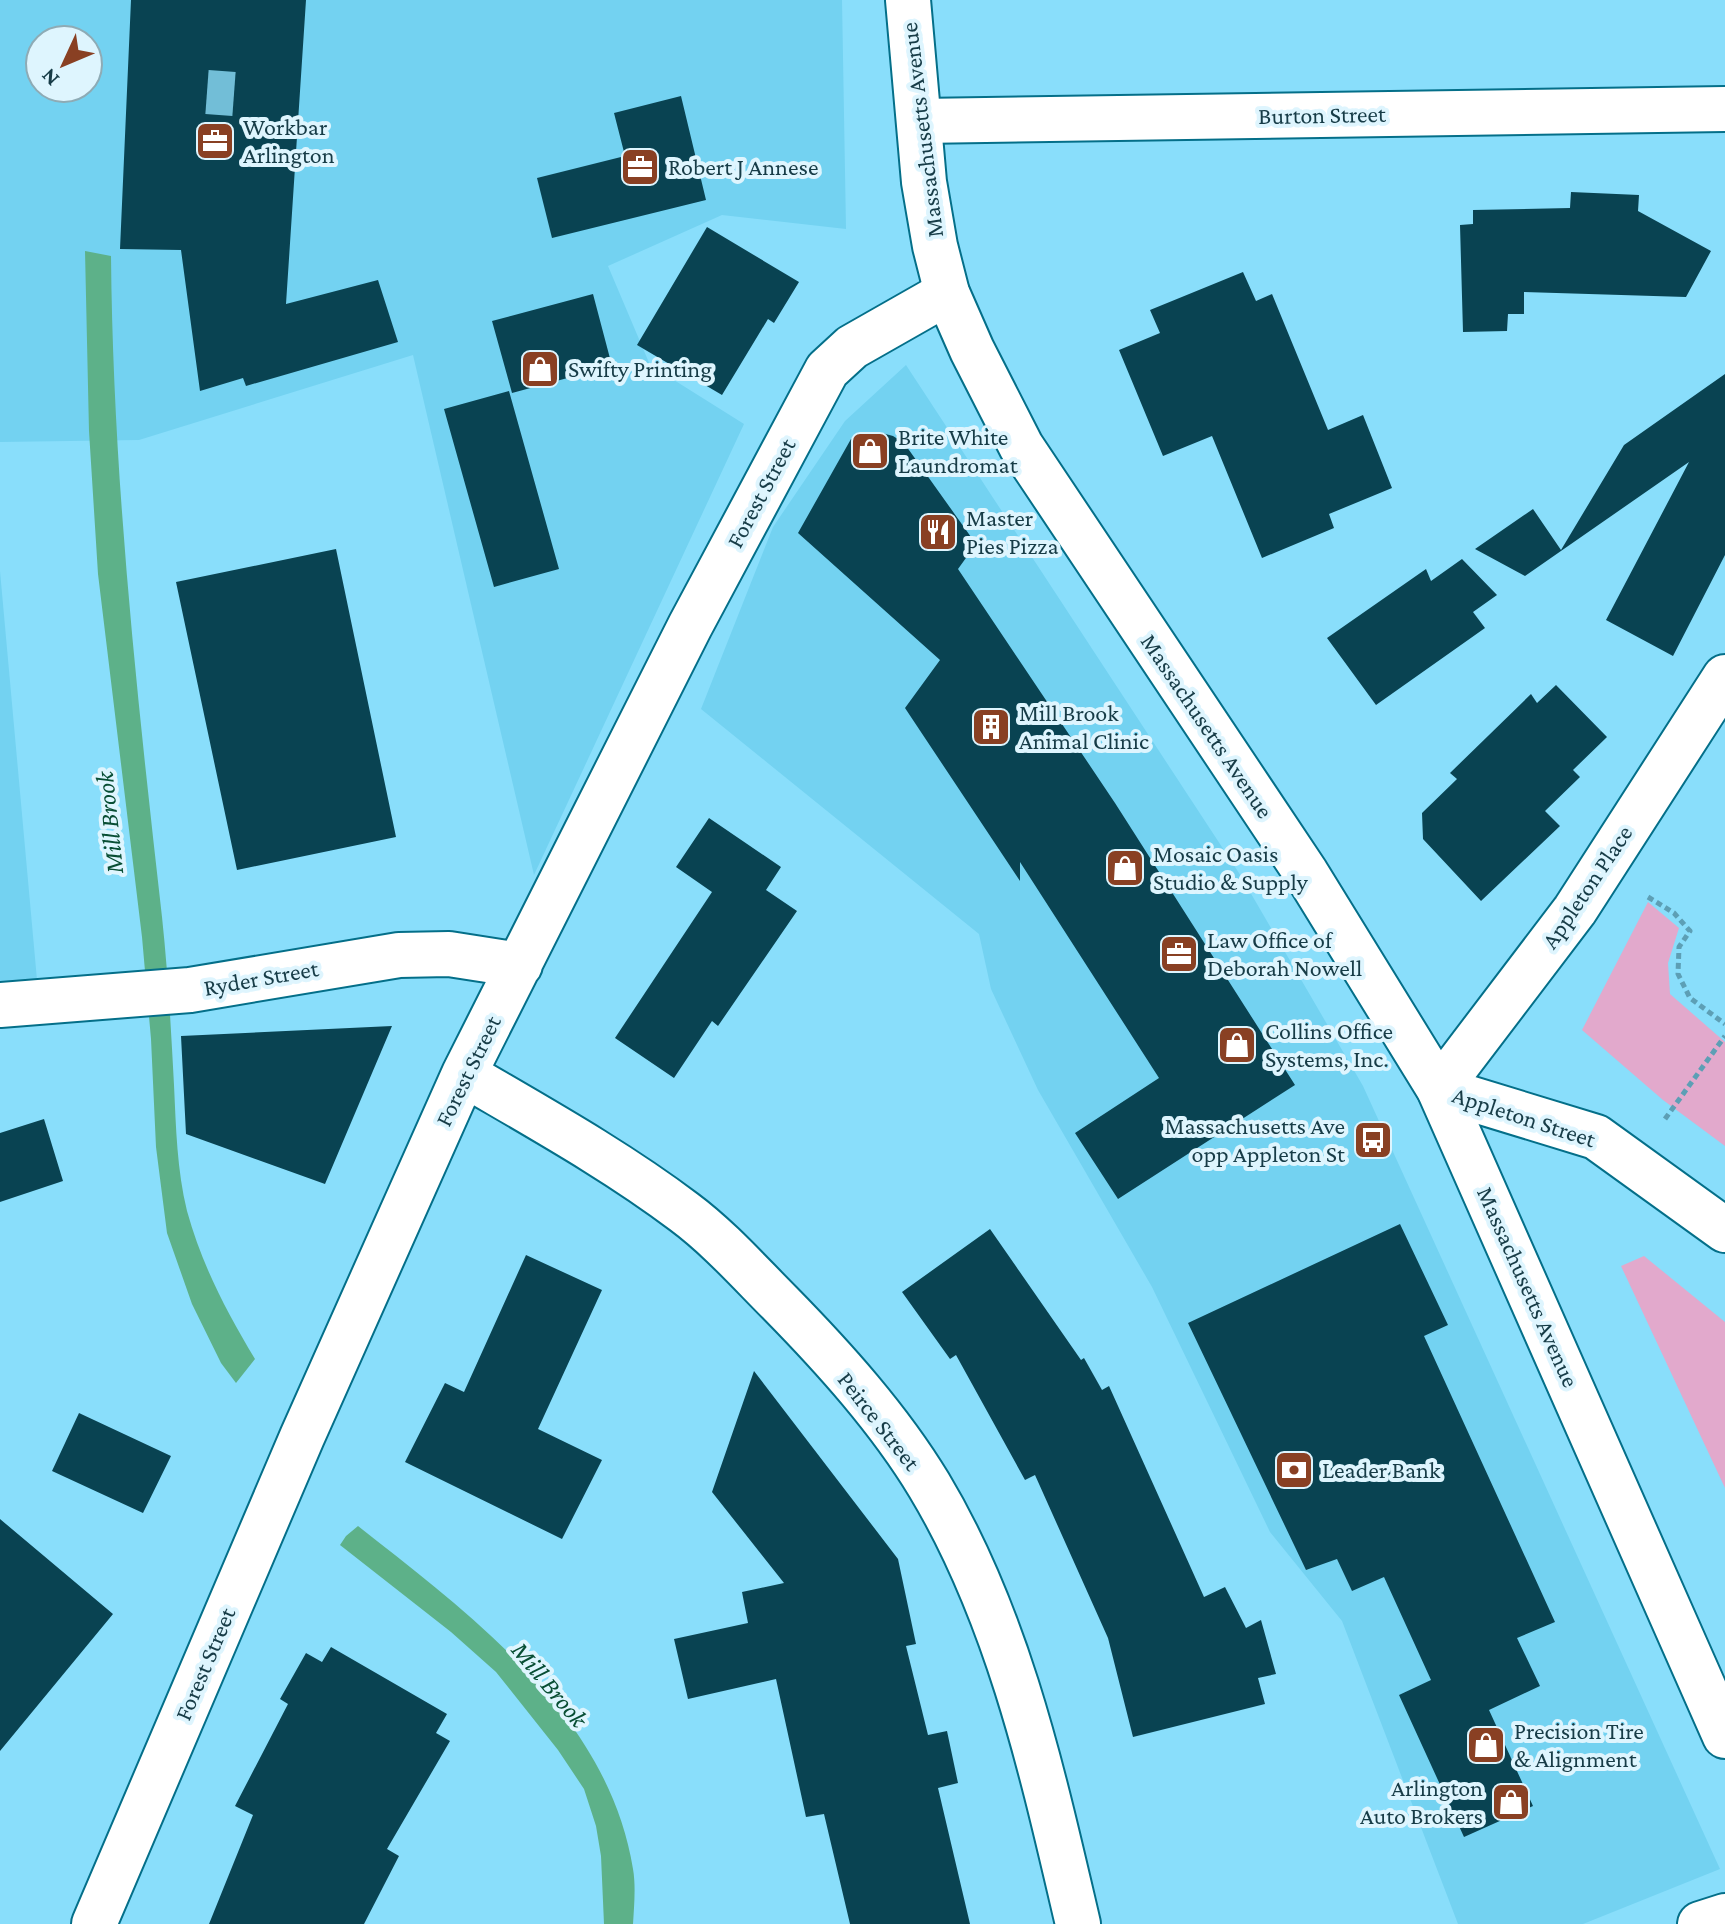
<svg xmlns="http://www.w3.org/2000/svg" width="1725" height="1924" font-family="'Crimson Pro',serif">
<style>
.built{fill:#73d2f1;fill-rule:evenodd}
.green{fill:#e2a9cc}
.water{fill:#5db189}
.building{fill:#094352}
.lines{fill:none;stroke-linecap:round;stroke-linejoin:round}
.minor-tunnel{stroke:#72bed7;stroke-width:44;stroke-dasharray:44 22;stroke-linecap:butt}
.minor-casing{stroke:#046f89;stroke-width:48}
.major-casing{stroke:#046f89;stroke-width:48}
.path{stroke:#5d9fb5;stroke-width:5;stroke-dasharray:6 4;stroke-linecap:butt}
.minor{stroke:#fff;stroke-width:44}
.major{stroke:#fff;stroke-width:44}
.labels{text-anchor:middle;stroke-width:8;stroke-linejoin:round;paint-order:stroke}
.street-label{font-size:24px;fill:#173c47;stroke:#def5fe}
.poi-label{font-size:24px;fill:#173c47;stroke:#def5fe;text-anchor:start}
.water-label{font-size:26px;font-style:italic;fill:#084e34;stroke:#def5fe}
</style>
<rect width="100%" height="100%" fill="#89defb"/>
<path class="built" d="M0,0h842l4,229 -124,-14 -114,51 42,99 94,59 -210,451 -121,-520 -274,85 -139,2zM40,40h48v48h-48z
M906,365l333,508 124,213 357,783 -137,55h-125l-116,-303 -72,-89 -118,-245 -114,-197 -47,-101 -12,-55 -278,-225 72,-182 72,-106z
M0,571l39,431 -39,4z"/>
<path class="green" d="M1648,902l31,26 -11,35 2,31 55,48v104l-62,-46 -81,-70z
M1644,1256l81,66v166l-104,-222z"/>
<path class="water" d="M85,251l26,5c2,221 26,441 51,661 6,56 9,112 12,168 2,43 3,85 13,126 15,54 39,100 68,148l-19,24 -15,-20 -29,-59 -25,-71 -11,-86 -5,-108 -9,-102 -44,-363 -9,-143z
M358,1526c114,90 250,189 275,343 3,17 1,38 0,55h-29l-3,-68 -5,-30 -12,-37 -26,-39 -62,-78 -45,-40 -111,-87 6,-9z"/>
<path class="building" d="M131,0h175l-20,304 92,-24 20,62 -152,44 -3,-8 -43,13 -19,-141 -61,-1z
M681,96l25,104 -154,38 -15,-60 88,-22 -11,-43z
M1571,192l68,3 -1,16 73,40 -25,46 -162,-5v22h-16l-1,17 -44,1 -3,-107 13,-1v-14l97,-2z
M707,227l92,55 -25,41 -6,-4 -46,76 -85,-50z
M1243,272l13,29 16,-7 56,136 35,-15 29,73 -63,26 5,14 -72,30 -50,-122 -49,20 -44,-106 41,-17 -10,-23z
M593,294l19,72 -100,27 -20,-72z
M1725,374v181l-52,101 -67,-36 83,-158 -164,114 -50,-27 58,-40 28,41 63,-105z
M509,391l50,178 -65,18 -50,-178z
M878,432l15,4 11,7 72,101 -18,25 157,234 180,282 -177,114 -43,-66 84,-55 -139,-216v19l-115,-173 35,-48 -142,-127 53,-94 15,-6z
M336,549l60,288 -159,33 -61,-288z
M1462,559l35,36 -24,17 12,16 -109,77 -49,-67 99,-69 5,12z
M1556,685l51,52 -34,33 7,7 -35,34 15,15 -79,75 -58,-62 -1,-26 35,-34 -7,-6 81,-79 6,9z
M709,818l72,49 -15,23 31,21 -79,115 -6,-5 -38,57 -59,-40 97,-146 -36,-25z
M392,1026l-67,158 -139,-50 -5,-98z
M44,1119l19,62 -63,21v-69z
M1400,1224l48,101 -24,11 131,286 -38,16 23,48 -51,24 44,96 -69,31 -65,-142 32,-15 -47,-103 -32,14 -15,-32 -31,11 -118,-247z
M990,1229l91,131 3,-2 18,32 7,-4 95,211 21,-10 21,41 15,-8 15,54 -18,4 7,26 -132,33 -25,-99 -73,-163 -10,5 -69,-125 -6,4 -48,-67z
M526,1255l76,35 -64,139 64,31 -40,79 -157,-77 40,-79 19,9z
M754,1371l144,188 18,85 -10,2 22,89 19,-4 11,52 -20,5 32,136h-120l-26,-110 -18,3 -30,-138 -88,20 -14,-60 74,-16 -6,-31 42,-9 -72,-91z
M79,1413l92,43 -28,57 -91,-42z
M0,1519l113,95 -113,137z
M331,1647l116,67 -11,19 14,8 -63,108 12,7 -35,68h-155l44,-109 -18,-9 53,-102 -8,-5 26,-46 16,9z"/>
<g class="lines">
<path class="minor-tunnel" d="M207,92l27,2"/>
<g class="minor-casing">
<path id="minor" d="M920,121l805,-12
M1725,677l-150,233 -136,179 157,48 129,93
M0,1005l190,-15 209,-35 50,-1 71,11
M464,1074c75,44 151,86 220,138 35,26 65,60 96,91 54,55 109,116 149,182 80,133 114,290 149,439
M94,1924l208,-487 162,-363 226,-448 137,-256 25,-23 95,-54
M1700,1924l25,-8"/>
</g>
<g class="major-casing">
<path id="major" d="M908,0l16,182 11,64 12,47 25,57 49,96 285,427 133,216 286,647"/>
</g>
<path class="path" d="M1648,897l26,16 16,18 -11,16 -1,27 12,24 35,26
M1665,1119l60,-83"/>
<use href="#minor" class="minor"/>
<use href="#major" class="major"/>
</g>
<defs>
<g id="office-square" transform="scale(2)"><rect x="-9" y="-9" width="18" height="18" rx="4" fill="#894023" stroke="#def5fe"/><path d="M-6-3h4V-5.5h4V-3h4V5H-6ZM-1-4.5V-3h2v-1.5ZM-6 0V1H6V0Z" fill="#fff"/></g>
<g id="shop-square" transform="scale(2)"><rect x="-9" y="-9" width="18" height="18" rx="4" fill="#894023" stroke="#def5fe"/><path d="M-5-2.5h2.3a2.7 3.5 0 0 1 5.4 0H5L5.5 6h-11ZM-1.5-2.5h3a1.5 2.3 0 0 0-3 0Z" fill="#fff"/></g>
<g id="restaurant-square" transform="scale(2)"><rect x="-9" y="-9" width="18" height="18" rx="4" fill="#894023" stroke="#def5fe"/><path d="M-5-6h1v4h1v-4h1v4h1v-4h1v5L-1.5 .5V6h-2V.5L-5-1ZM5-6V6H3V1.5H1.5Q1.5-4 5-6Z" fill="#fff"/></g>
<g id="building-square" transform="scale(2)"><rect x="-9" y="-9" width="18" height="18" rx="4" fill="#894023" stroke="#def5fe"/><path d="M-4-6H4V6H1V3H-1V6H-4ZM-2.5-4.3h1.7v1.8h-1.7ZM.8-4.3h1.7v1.8H.8ZM-2.5-1h1.7V.8h-1.7ZM.8-1h1.7V.8H.8Z" fill="#fff"/></g>
<g id="bus-square" transform="scale(2)"><rect x="-9" y="-9" width="18" height="18" rx="4" fill="#894023" stroke="#def5fe"/><path d="M-5-6H5V4H4V6H2V4H-2V6H-4V4H-5ZM-3.5-4V0h7V-4ZM-3.5 1.2v1.5H-2V1.2ZM2 1.2v1.5H3.5V1.2Z" fill="#fff"/></g>
<g id="bank-square" transform="scale(2)"><rect x="-9" y="-9" width="18" height="18" rx="4" fill="#894023" stroke="#def5fe"/><path d="M-6-4H6V4H-6ZM0-2.3a2.3 2.3 0 1 0 0 4.6a2.3 2.3 0 1 0 0-4.6Z" fill="#fff"/></g>
</defs>
<g fill-rule="evenodd">
<use href="#office-square" x="215" y="141"/>
<use href="#office-square" x="640" y="167"/>
<use href="#shop-square" x="540" y="369"/>
<use href="#shop-square" x="870" y="451"/>
<use href="#restaurant-square" x="938" y="532"/>
<use href="#building-square" x="991" y="727"/>
<use href="#shop-square" x="1125" y="868"/>
<use href="#office-square" x="1179" y="954"/>
<use href="#shop-square" x="1237" y="1045"/>
<use href="#bus-square" x="1373" y="1140"/>
<use href="#bank-square" x="1294" y="1470"/>
<use href="#shop-square" x="1486" y="1745"/>
<use href="#shop-square" x="1511" y="1802"/>
</g>
<g class="labels">
<g class="street-label">
<text transform="translate(1322 115) rotate(-1)" y="8">Burton Street</text>
<text transform="translate(922 130) rotate(-97)" y="8">Massachusetts Avenue</text>
<text transform="translate(761 493) rotate(-62)" y="8">Forest Street</text>
<text transform="translate(1207 726) rotate(56)" y="8">Massachusetts Avenue</text>
<text transform="translate(1587 887) rotate(-56)" y="8">Appleton Place</text>
<text transform="translate(261 978) rotate(-10)" y="8">Ryder Street</text>
<text transform="translate(468 1071) rotate(-64)" y="8">Forest Street</text>
<text transform="translate(1524 1117) rotate(18)" y="8">Appleton Street</text>
<text transform="translate(1528 1287) rotate(66)" y="8">Massachusetts Avenue</text>
<text transform="translate(879 1421) rotate(52)" y="8">Peirce Street</text>
<text transform="translate(205 1664) rotate(-67)" y="8">Forest Street</text>
</g>
<g class="poi-label">
<text x="243" y="135">Workbar<tspan x="243" dy="28">Arlington</tspan></text>
<text x="668" y="175">Robert J Annese</text>
<text x="568" y="377">Swifty Printing</text>
<text x="898" y="445">Brite White<tspan x="898" dy="28">Laundromat</tspan></text>
<text x="966" y="526">Master<tspan x="966" dy="28">Pies Pizza</tspan></text>
<text x="1019" y="721">Mill Brook<tspan x="1019" dy="28">Animal Clinic</tspan></text>
<text x="1153" y="862">Mosaic Oasis<tspan x="1153" dy="28">Studio &amp; Supply</tspan></text>
<text x="1207" y="948">Law Office of<tspan x="1207" dy="28">Deborah Nowell</tspan></text>
<text x="1265" y="1039">Collins Office<tspan x="1265" dy="28">Systems, Inc.</tspan></text>
<text x="1345" y="1134" text-anchor="end">Massachusetts Ave<tspan x="1345" dy="28">opp Appleton St</tspan></text>
<text x="1322" y="1478">Leader Bank</text>
<text x="1514" y="1739">Precision Tire<tspan x="1514" dy="28">&amp; Alignment</tspan></text>
<text x="1483" y="1796" text-anchor="end">Arlington<tspan x="1483" dy="28">Auto Brokers</tspan></text>
</g>
<g class="water-label">
<text transform="translate(109 823) rotate(-96)" y="9">Mill Brook</text>
<text transform="translate(550 1684) rotate(50)" y="9">Mill Brook</text>
</g>
</g>
<g transform="translate(64 64) rotate(226)"><circle r="38" fill="#def5fe" stroke="#8eabb5" stroke-width="2"/>
<path d="M0-6L14 30L0 20L-14 30Z" fill="#894023"/>
<text y="-12" font-size="22" font-weight="bold" text-anchor="middle" fill="#173c47">N</text>
</g>
</svg>
